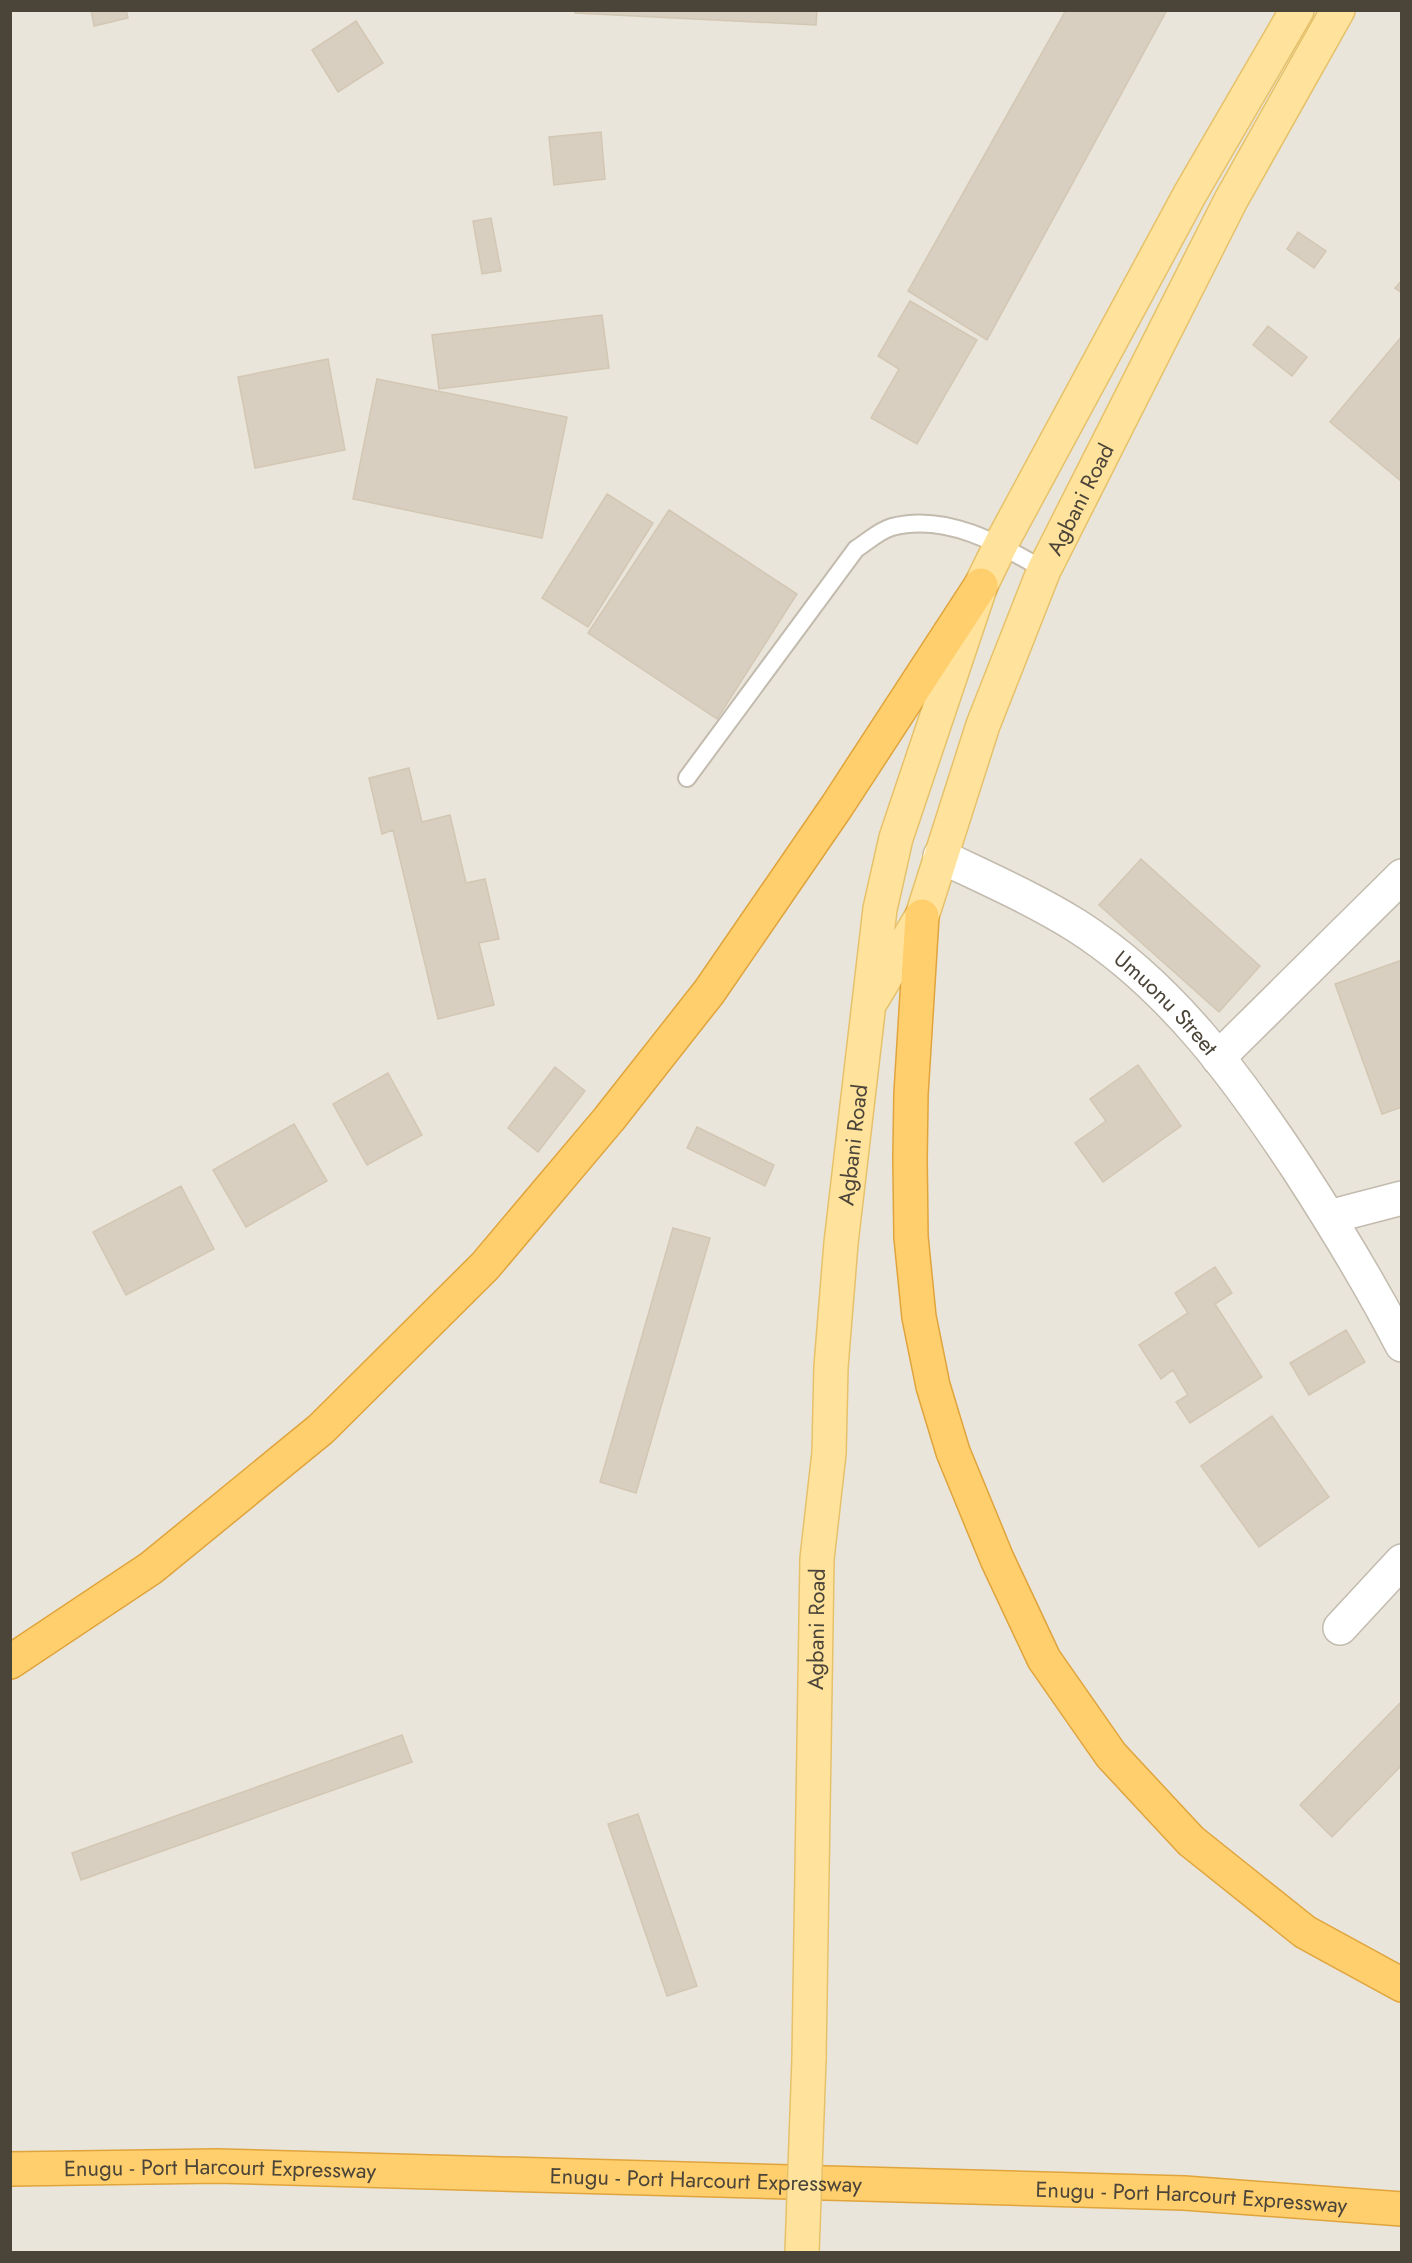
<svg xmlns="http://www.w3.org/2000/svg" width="1412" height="2263" font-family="Jost,sans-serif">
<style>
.residential{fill:#eae5da}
.building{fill:#d8cfc1;stroke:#d3c7b4;stroke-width:1.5}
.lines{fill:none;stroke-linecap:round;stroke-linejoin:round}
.lane-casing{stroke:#c2bbae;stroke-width:20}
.street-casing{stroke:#c2bbae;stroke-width:36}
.primary-casing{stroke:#e6c16a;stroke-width:36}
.highway-casing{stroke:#e0a43c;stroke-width:36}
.lane{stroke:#fff;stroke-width:16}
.street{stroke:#fff;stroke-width:33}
.primary{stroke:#ffe39c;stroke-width:33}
.highway{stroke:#ffcf6e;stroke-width:33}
.primary-bridge-casing{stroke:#e6c16a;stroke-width:36;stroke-linecap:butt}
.primary-bridge{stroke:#ffe39c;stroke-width:33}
.labels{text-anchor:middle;stroke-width:5;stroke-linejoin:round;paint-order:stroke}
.street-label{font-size:22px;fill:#4b4439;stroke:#fff}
</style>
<rect width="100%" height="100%" fill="#f6f3ec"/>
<path class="residential" d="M11,11h1390v2241h-1390z"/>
<path class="building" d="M91,10h35l2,8 -34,8z
M575,10h242l-1,15 -241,-12z
M1066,10h101l-180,330 -79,-49z
M356,21l27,42 -45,29 -26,-42z
M601,132l4,47 -51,6 -5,-48z
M491,218l10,53 -19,3 -9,-53z
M1298,232l28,19 -12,17 -27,-19z
M1402,280v13l-7,-5z
M910,301l67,39 -60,104 -46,-26 28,-49 -21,-13z
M602,315l7,53 -170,21 -7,-54z
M1268,326l39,31 -15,19 -39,-31z
M1402,336v146l-72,-60z
M328,359l17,91 -90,18 -17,-91z
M377,379l190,38 -25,121 -189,-39z
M607,494l46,29 -65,104 -46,-29z
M669,510l128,84 -80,125 -129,-86z
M409,768l13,54 28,-7 16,68 19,-4 14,60 -20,4 15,62 -56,14 -45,-189 -11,4 -13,-56z
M1141,859l119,107 -41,46 -120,-107z
M1402,960v147l-20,7 -47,-130z
M1138,1065l43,61 -78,56 -28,-39 31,-22 -16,-22z
M555,1067l30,24 -47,61 -30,-24z
M388,1073l34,62 -55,30 -34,-61z
M294,1124l33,57 -81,46 -33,-57z
M697,1127l77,38 -9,21 -78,-38z
M181,1186l33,63 -88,46 -33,-63z
M673,1228l37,10 -74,255 -36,-11z
M1215,1267l17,26 -17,11 47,73 -72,46 -14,-21 12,-7 -15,-25 -12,9 -22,-34 49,-32 -13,-20z
M1346,1330l19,32 -56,33 -19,-32z
M1272,1416l57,81 -70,50 -58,-81z
M1402,1701v64l-70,72 -32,-32z
M402,1735l10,27 -331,118 -9,-27z
M638,1814l59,172 -30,10 -59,-172z"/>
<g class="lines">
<g class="lane-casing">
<path id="lane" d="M687,778l169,-229c11,-7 24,-19 36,-22 53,-14 107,16 152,43"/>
</g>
<g class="street-casing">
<g id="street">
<path id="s1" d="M940,856c46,22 94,43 137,70 94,60 161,152 221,243 37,57 72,115 104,176"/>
<path d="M1218,1058l184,-182"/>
<path d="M1329,1217l73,-19"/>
<path d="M1340,1628l62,-67"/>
</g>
</g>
<g class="primary-casing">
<g id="primary">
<path id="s2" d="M873,998l49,-82 61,-191 61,-155 187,-370 107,-190"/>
<path id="s3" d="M809,2059l8,-500 12,-106 2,-86 10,-124 39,-334 16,-71 85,-253 20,-41 189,-350 107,-184"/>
</g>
</g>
<g class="highway-casing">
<g id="highway">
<path d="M922,916l-11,178 -1,65 1,78 8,80 14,69 20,66 44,107 47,100 67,96 80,86 114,91 97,53"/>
<path d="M10,1662l141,-94 170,-139 164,-163 124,-147 100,-127 128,-186 144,-221"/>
<path id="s4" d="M10,2169l207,-3 967,27 218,16"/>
</g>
</g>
<use href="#lane" class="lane"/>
<use href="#street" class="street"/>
<use href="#primary" class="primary"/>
<use href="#highway" class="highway"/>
<g class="primary-bridge-casing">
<path id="primary-bridge" d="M802,2252l7,-193"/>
</g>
<use href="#primary-bridge" class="primary-bridge"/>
</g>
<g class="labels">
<g class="street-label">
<text dy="8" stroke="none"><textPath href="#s2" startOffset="542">Agbani Road</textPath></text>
<text dy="8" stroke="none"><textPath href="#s1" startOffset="272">Umuonu Street</textPath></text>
<text dy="8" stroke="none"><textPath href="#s3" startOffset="916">Agbani Road</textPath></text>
<text dy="8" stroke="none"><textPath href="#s3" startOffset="430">Agbani Road</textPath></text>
<text dy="8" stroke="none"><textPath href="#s4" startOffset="210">Enugu - Port Harcourt Expressway</textPath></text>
<text dy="8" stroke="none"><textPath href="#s4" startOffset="696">Enugu - Port Harcourt Expressway</textPath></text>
<text dy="8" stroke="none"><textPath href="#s4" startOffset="1182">Enugu - Port Harcourt Expressway</textPath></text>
</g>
</g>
<rect width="1412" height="2263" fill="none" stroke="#4b4439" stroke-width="24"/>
</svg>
